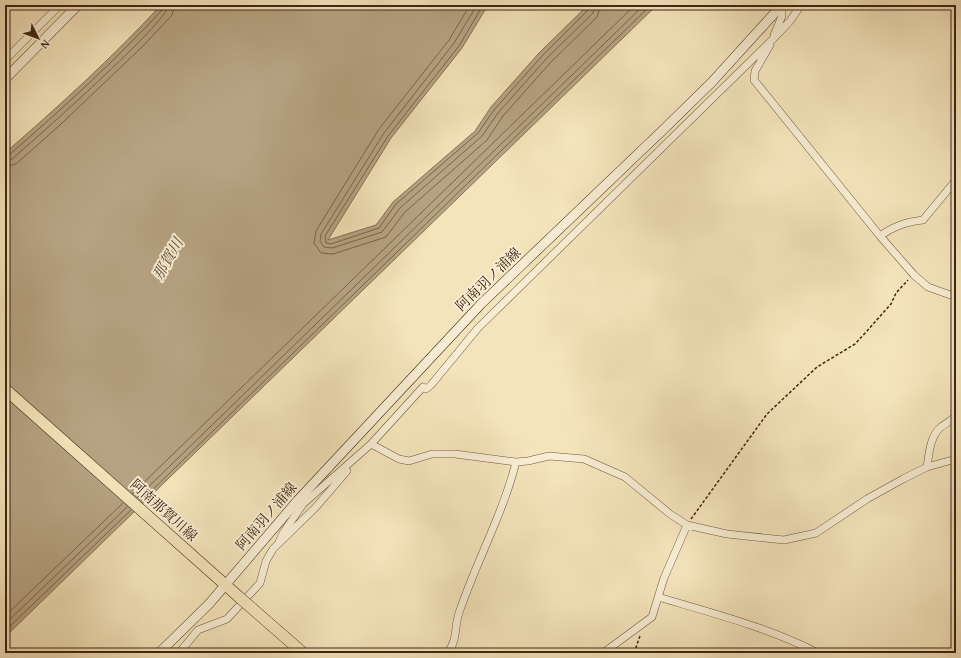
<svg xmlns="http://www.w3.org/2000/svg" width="961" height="658" font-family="'Gentium Book Plus','Noto Serif JP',serif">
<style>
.water{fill:#b6a382;stroke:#867156}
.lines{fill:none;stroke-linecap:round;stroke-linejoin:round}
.shore{stroke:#7a644b;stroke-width:1}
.street-casing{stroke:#6c553e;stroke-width:8}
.secondary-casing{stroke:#3f2514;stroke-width:10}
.primary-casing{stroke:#3f2514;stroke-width:12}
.path{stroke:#3f2514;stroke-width:1.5;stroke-dasharray:3 2;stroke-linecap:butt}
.street{stroke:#f8edd3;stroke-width:7}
.secondary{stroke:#f8edd3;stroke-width:9}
.primary{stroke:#f4e4bb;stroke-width:11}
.primary-bridge-casing{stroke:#3f2514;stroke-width:12;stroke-linecap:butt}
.primary-bridge{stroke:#f4e4bb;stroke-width:11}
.labels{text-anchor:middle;stroke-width:4;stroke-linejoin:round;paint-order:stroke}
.street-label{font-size:14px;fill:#3f2514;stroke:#f8edd3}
.water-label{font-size:15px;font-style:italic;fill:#634b35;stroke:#f8edd3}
</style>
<rect width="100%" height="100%" fill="#f4e4bb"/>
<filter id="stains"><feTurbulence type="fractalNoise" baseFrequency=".005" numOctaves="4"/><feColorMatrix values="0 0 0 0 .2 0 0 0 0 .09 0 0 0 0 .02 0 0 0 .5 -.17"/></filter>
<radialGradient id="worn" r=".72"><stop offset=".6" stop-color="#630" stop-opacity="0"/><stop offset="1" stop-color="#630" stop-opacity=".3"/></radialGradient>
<path class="water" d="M161,5h327l-26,43 -71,90 -63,102 48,-15 17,-23 82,-71 16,-24 48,-54 49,-48h69l-652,632v-484c54,-47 107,-95 156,-148z"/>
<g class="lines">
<path class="shore" d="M470,5l-21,35 -70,89 -63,102 -2,12 7,10 12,1 53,-17 19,-25 82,-72 16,-24 47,-53 47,-46 4,-12
M477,5l-23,38 -70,90 -63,101 -1,7 4,6 8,1 50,-16 18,-24 82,-72 16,-23 48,-54 47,-46 2,-8
M483,5l-24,41 -71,90 -63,100 1,7 5,1 48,-16 17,-24 82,-71 16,-23 48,-54 47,-47 1,-4
M5,156l4,-1c53,-46 106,-94 154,-146l1,-4
M5,161l7,-2c22,-19 156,-137 157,-154
M5,167l11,-3 44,-39 84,-80 28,-30 3,-10
M132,494l503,-489
M137,498l507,-493
M141,501l510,-496
M5,616l118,-113
M5,624l122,-117
M5,631l126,-121"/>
<g class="street-casing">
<path id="street" d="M952,5l4,1
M774,35l8,-19v-11
M770,45l-15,26 -1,9 126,156 34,39 14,12 28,10
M5,60l55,-55
M880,236c14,-10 26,-14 43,-16l33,-40
M371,444l52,-57 3,2 5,-4 47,-57 294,-288 18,-19 11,-16
M927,467c2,-13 3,-31 14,-40 5,-4 11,-6 15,-12
M303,504l68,-60 28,15 10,2 23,-7h23l61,8 12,-1 21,-5 35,3 41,18 45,37 17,11 40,9 57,6 32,-7 51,-34 36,-20 24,-12 29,-8
M279,542l4,-9 20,-29 -3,-3
M658,597c54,16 109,30 160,56
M179,653l19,-23 29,-11 33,-36 6,-22 7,-12 42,-41 32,-37
M447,653c11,-12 7,-26 12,-40 17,-51 44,-99 57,-151
M603,653l49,-36 12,-39 23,-53"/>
</g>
<g class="secondary-casing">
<path id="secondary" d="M5,79l73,-74
M159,653l50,-49 89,-104 183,-196 184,-176 47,-46 70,-77"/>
</g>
<g class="primary-casing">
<path id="primary" d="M5,389l234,208"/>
</g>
<path class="path" d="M691,519l76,-105 50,-47 38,-23 12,-13 24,-27 5,-11 12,-13
M634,653l6,-17"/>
<use href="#street" class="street"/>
<use href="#secondary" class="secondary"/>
<use href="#primary" class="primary"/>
<g class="primary-bridge-casing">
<path id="primary-bridge" d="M239,597l64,56"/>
</g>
<use href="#primary-bridge" class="primary-bridge"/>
</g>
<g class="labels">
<g class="street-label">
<text transform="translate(488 279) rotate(-44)" y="5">阿南羽ノ浦線</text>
<text transform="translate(164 510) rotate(42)" y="5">阿南那賀川線</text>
<text transform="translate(266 516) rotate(-49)" y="5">阿南羽ノ浦線</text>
</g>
<g class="water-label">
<text transform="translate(168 259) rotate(-60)" y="5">那賀川</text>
</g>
</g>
<rect width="961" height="658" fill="none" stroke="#f4e4bb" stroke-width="20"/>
<rect x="6" y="6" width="949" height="646" fill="none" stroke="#3f2514" stroke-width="2"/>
<rect x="10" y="10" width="941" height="638" fill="none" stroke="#3f2514"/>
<g transform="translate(38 38) rotate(132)" stroke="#f8edd3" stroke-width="3" paint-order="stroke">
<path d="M0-3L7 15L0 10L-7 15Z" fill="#3f2514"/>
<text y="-6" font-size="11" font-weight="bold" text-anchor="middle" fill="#3f2514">N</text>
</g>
<rect width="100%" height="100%" filter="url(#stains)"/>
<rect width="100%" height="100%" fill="url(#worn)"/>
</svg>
